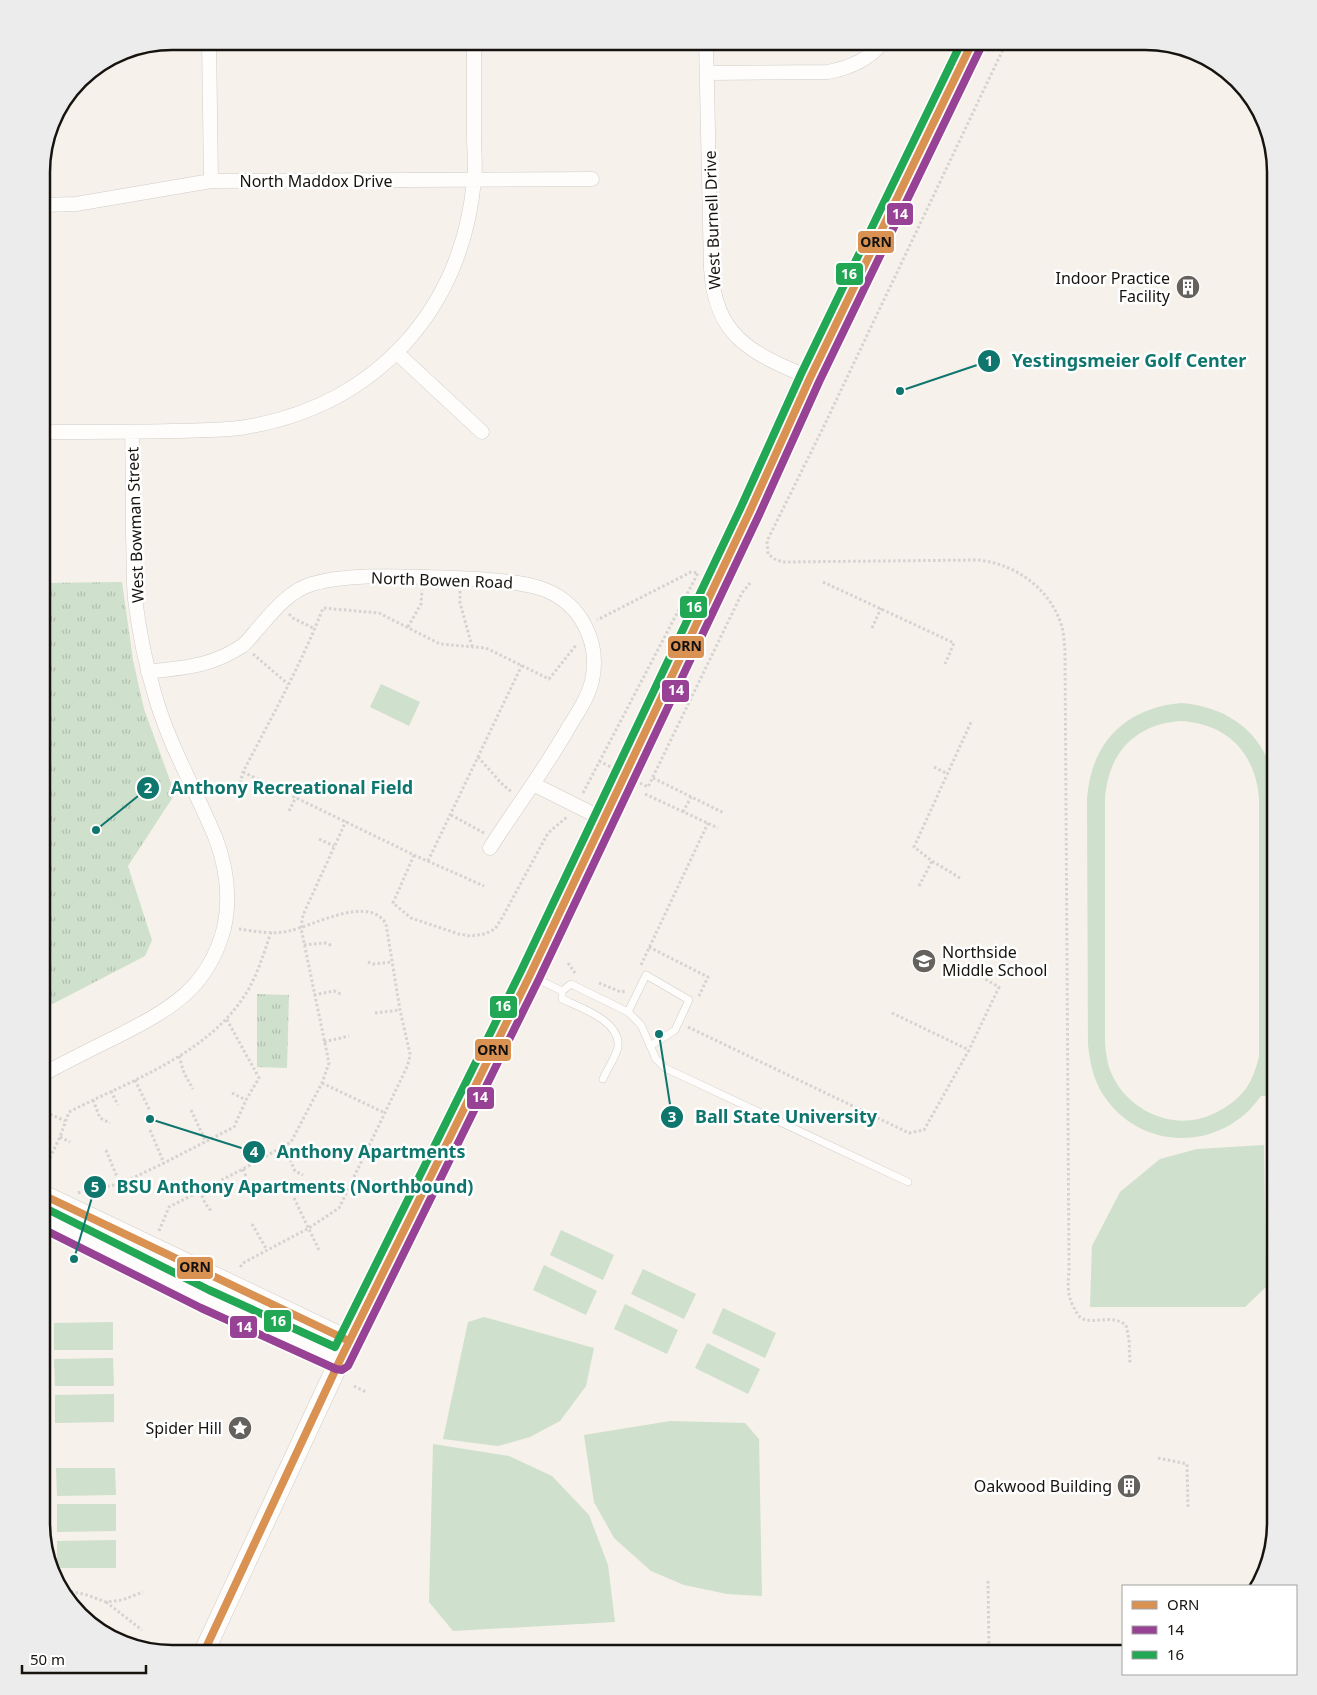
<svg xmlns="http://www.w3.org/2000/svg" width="1317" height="1695" font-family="'Noto Sans',sans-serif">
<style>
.park{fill:url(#park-tufts)}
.pitch{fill:#cfe0cc;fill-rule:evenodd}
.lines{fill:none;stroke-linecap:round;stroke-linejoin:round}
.service-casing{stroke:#d0ccc7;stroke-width:8}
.minor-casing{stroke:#d0ccc7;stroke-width:15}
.secondary-casing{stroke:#d0ccc7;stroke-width:21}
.path{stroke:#d5d3d2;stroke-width:3;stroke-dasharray:2.5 2.5;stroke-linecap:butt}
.service{stroke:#fefdfc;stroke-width:7}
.minor{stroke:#fefdfc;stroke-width:14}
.secondary{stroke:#fefdfc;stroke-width:20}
.bus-1-casing{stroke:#fff;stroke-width:11}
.bus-2-casing{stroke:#fff;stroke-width:11}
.bus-3-casing{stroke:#fff;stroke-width:11}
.bus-1{stroke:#da9253;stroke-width:8}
.bus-2{stroke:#974294;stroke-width:8}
.bus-3{stroke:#22a754;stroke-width:8}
.labels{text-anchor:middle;stroke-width:5;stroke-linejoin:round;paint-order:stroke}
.street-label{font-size:16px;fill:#17130f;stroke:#fff}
.poi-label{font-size:16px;fill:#17130f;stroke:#fff;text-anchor:end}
.rim{fill:none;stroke:#17130f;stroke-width:2.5}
.leader{fill:none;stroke:#0f766e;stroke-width:2}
.callout-dot{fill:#0f766e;stroke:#fff;stroke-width:2}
.mark-label{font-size:15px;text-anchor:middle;font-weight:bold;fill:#fff}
.callout-label{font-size:18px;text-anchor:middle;font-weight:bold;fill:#0f766e;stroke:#fff;stroke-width:5;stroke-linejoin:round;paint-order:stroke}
.line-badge{stroke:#fff;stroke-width:2}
.badge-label{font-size:14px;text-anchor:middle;font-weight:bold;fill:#fff}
.pale-badge-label{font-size:14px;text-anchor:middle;font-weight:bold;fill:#111}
</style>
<defs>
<pattern id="park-tufts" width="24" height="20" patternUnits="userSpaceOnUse" patternTransform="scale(1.25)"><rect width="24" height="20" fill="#cfe0cc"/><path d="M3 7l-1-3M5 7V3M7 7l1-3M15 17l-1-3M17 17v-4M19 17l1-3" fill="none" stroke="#b1bfae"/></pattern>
</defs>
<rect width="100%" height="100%" fill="#f6f1eb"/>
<path class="park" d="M122,582l11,78 11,49 31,85 -47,72 24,74 -7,16 -104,54v-427z
M257,994l32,1 -2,73 -30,-1z"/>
<path class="pitch" d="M381,684l39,18 -11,24 -39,-19z
M1181,703c52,4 90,36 95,90v303h-15c-40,57 -122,56 -159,-3 -9,-15 -12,-31 -14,-48l-1,-246c4,-56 38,-91 94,-96zM1181,721c46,3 74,31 78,77v259c-2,8 -5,17 -9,25 -8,15 -22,25 -37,32 -39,19 -88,-4 -103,-44 -3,-8 -4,-17 -5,-26v-245c3,-46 30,-75 76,-78z
M1264,1145l2,142 -21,20h-155l2,-61 28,-54 40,-33 37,-10z
M561,1230l53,25 -11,25 -53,-25z
M544,1265l53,26 -11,24 -53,-25z
M643,1269l53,25 -12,25 -53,-25z
M625,1304l53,26 -11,24 -53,-25z
M723,1308l53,25 -11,25 -53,-25z
M484,1317l110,31 -8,38 -26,35 -30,16 -32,9 -55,-7 25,-117z
M113,1322v28h-59v-27z
M707,1343l53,26 -12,25 -53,-26z
M113,1358l1,28h-59l-1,-27z
M114,1394v28l-59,1v-28z
M670,1421l75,2 14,16 3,157 -35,-2 -43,-9 -33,-14 -37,-33 -20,-36 -10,-67z
M433,1444l76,12 43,20 37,39 19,50 7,57 -162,9 -24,-29z
M56,1468h59l1,27 -59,1z
M57,1504h59v27l-59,1z
M116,1540v28h-59v-27z"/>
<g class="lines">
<g class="service-casing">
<path id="service" d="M531,976l31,15
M562,991l9,-7 57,28 13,13 15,34 9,9 243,114
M562,991v8c19,9 59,22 56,48 -2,10 -11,22 -15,32
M628,1012l18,-37 43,25 -14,30 -25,16"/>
</g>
<g class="minor-casing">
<path id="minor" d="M209,41l2,140
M706,41l5,227c4,70 41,85 99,110
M708,73l120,-1c21,-4 42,-12 55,-31
M42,205l34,-1 135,-23 381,-2
M397,353l85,79
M41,432c45,0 89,0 133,-1 24,-1 48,0 72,-4 129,-22 215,-115 228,-246 2,-15 0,-30 0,-45 0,-32 0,-63 0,-95
M148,672c37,-5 62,-5 94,-26 5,-4 9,-9 13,-14 16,-18 33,-41 57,-48 33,-10 81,-8 116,-7 21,1 41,1 61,3 39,3 76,7 96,46 9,17 11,36 7,55 -4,16 -13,30 -22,44 -24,43 -54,82 -80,123
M533,784l70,35
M41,1075c25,-13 50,-26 75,-38 52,-27 92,-47 108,-109 7,-31 3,-59 -8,-89 -20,-49 -48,-95 -62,-147 -9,-30 -15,-62 -19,-93 -2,-21 -1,-43 -2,-64 0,-35 0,-69 -1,-103"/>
</g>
<g class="secondary-casing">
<path id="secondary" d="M41,1194l308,147
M41,1217l164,82 135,61
M203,1654l137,-294 190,-385 220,-464 60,-133 163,-337"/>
</g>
<path class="path" d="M1007,41l-184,387 -56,113 1,13 8,6 8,2 194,-2c38,4 73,29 84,67 2,7 2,16 3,23l4,621c-1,14 -2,23 4,35 3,5 5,11 10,13 14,5 28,-5 43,6l3,14 1,24
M823,582l131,61 -9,21
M460,591v12l12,43
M289,614l4,4 22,11
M408,627l13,-23 1,-14
M872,628l9,-20
M253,654l35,30
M478,757l25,28 9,7
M599,761l12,6
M934,767l14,7
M243,772l171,83 70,31
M653,778l71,35
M640,783l8,4 94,-194 8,-10
M239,788l4,-16c28,-54 58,-107 80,-164l56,5 61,31 46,4 63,31 28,-35
M583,793l115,-220 -7,-1 -94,48
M645,794l73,34
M289,811l7,-14
M683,812l8,-15
M451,815l33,18
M319,839l15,7
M414,855l-21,48 18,15 48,16 11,2 15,-2 10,-5 7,-11 46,-85 19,-16
M428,861l94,-196
M960,878l-28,-17 -18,-14 58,-127
M919,886l13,-25
M239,929c15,2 34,6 50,2 24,-5 80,-37 97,-7l14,86 10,44 -1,7 -3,8 -67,139 -30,20 -66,35 -4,6
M304,945l21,-2 8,3
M649,947l59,30 -9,19
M368,962l5,2 19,-2
M568,963l7,10
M641,965l67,-142
M599,983l22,9 5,-1
M314,995l20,-4 7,3
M375,1013l25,-3
M892,1013l77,37
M688,1027l221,106 15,-3 45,-80 30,-63 -35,-20
M324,1042l25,-6
M179,1056l5,17 9,16
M135,1080l15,31
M322,1083l63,30
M111,1091l7,14
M232,1093l14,7
M93,1100l7,18 10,5
M41,1110l24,11
M191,1110l15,32
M150,1130l14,33
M60,1137l10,5
M284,1146l11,25 8,4
M106,1150l14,34
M243,1169l6,15 6,4
M41,1176l19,-39 9,-25c62,-32 139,-57 178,-120 11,-19 17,-39 24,-60
M334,1185l12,7
M200,1191l5,12 6,8
M78,1193l7,-3 35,-6 44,-21 70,-36 12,-27 13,-22 -33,-60
M294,1198l25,52
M252,1224l15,26
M159,1231l10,-24 74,-38 48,-27 31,-59 7,-20 -28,-135 2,-13 43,-94
M354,1386l12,6
M1158,1458l29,6 1,43
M988,1581l1,73
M61,1589l26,6 19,7 16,-2 21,-8
M106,1602l36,28"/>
<use href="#service" class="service"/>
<use href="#minor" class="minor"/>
<use href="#secondary" class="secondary"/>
<g class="bus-1-casing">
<path id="bus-1" d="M41,1194l308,147
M203,1654l137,-294 190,-385 220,-464 60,-133 163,-337"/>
</g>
<g class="bus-2-casing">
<path id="bus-2" d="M41,1228l160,80 135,61 6,1 6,-4 191,-387 220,-464 60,-133 163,-337"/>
</g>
<g class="bus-3-casing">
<path id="bus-3" d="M45,1208l164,82 126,57 186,-376 220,-464 60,-133 161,-333"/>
</g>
<use href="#bus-1" class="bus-1"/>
<use href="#bus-2" class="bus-2"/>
<use href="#bus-3" class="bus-3"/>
</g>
<defs>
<g id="building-disc" transform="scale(1.25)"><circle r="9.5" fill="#65615c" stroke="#fff"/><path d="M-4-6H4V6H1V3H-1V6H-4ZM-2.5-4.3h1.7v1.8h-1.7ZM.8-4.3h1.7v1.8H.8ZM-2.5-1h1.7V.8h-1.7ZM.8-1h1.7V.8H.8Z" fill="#fff"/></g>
<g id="school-disc" transform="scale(1.25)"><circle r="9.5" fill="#65615c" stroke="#fff"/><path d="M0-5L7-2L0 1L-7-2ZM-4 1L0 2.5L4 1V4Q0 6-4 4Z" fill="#fff"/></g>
<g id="sight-disc" transform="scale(1.25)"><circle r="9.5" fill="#65615c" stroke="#fff"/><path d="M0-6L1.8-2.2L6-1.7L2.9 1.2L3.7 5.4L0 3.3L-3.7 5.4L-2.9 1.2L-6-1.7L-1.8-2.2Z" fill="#fff"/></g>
</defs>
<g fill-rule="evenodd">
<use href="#building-disc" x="1188" y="287"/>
<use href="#school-disc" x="924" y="961"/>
<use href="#sight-disc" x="240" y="1428"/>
<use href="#building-disc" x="1129" y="1486"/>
</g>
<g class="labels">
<g class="street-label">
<text x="316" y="187">North Maddox Drive</text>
<text transform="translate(712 220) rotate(-92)" y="6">West Burnell Drive</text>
<text transform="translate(135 525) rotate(-92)" y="6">West Bowman Street</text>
<text transform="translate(442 580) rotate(2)" y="6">North Bowen Road</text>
</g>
<g class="poi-label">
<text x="1170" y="284">Indoor Practice<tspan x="1170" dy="18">Facility</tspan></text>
<text x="942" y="958" text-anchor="start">Northside<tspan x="942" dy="18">Middle School</tspan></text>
<text x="222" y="1434">Spider Hill</text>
<text x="1112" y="1492">Oakwood Building</text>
</g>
</g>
<path d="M0 0H1317V1695H0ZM172 50H1145A122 122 0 0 1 1267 172V1523A122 122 0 0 1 1145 1645H172A122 122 0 0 1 50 1523V172A122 122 0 0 1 172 50Z" fill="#ececec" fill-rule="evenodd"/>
<path class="rim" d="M172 50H1145A122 122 0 0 1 1267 172V1523A122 122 0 0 1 1145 1645H172A122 122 0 0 1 50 1523V172A122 122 0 0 1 172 50Z"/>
<path class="leader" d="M900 391L989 361M96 830L148 788M659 1034L672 1117M150 1119L254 1152M74 1259L95 1187"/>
<g class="callout-dot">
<circle cx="900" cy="391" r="5"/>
<circle cx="96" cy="830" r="5"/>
<circle cx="659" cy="1034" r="5"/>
<circle cx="150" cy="1119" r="5"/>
<circle cx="74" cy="1259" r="5"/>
<circle cx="989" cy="361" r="12"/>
<circle cx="148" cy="788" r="12"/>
<circle cx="672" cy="1117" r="12"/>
<circle cx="254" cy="1152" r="12"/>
<circle cx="95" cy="1187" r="12"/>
</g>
<g class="mark-label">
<text x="989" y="366">1</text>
<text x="148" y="793">2</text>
<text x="672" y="1122">3</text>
<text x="254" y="1157">4</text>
<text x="95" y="1192">5</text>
</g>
<g class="callout-label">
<text x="1129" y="367">Yestingsmeier Golf Center</text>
<text x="292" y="794">Anthony Recreational Field</text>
<text x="786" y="1123">Ball State University</text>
<text x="371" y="1158">Anthony Apartments</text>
<text x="295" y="1193">BSU Anthony Apartments (Northbound)</text>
</g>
<g class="line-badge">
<rect x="886" y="202" width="28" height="24" rx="5" fill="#974294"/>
<rect x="857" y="230" width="38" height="24" rx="5" fill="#da9253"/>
<rect x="835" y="262" width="29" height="24" rx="5" fill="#22a754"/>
<rect x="679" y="595" width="29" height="24" rx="5" fill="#22a754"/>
<rect x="667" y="635" width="38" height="24" rx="5" fill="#da9253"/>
<rect x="661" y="679" width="29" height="24" rx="5" fill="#974294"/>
<rect x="489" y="995" width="29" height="24" rx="5" fill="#22a754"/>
<rect x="474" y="1038" width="38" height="24" rx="5" fill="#da9253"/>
<rect x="466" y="1086" width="29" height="24" rx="5" fill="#974294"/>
<rect x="176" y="1256" width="38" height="24" rx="5" fill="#da9253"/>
<rect x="263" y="1309" width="29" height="24" rx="5" fill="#22a754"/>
<rect x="229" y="1315" width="29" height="24" rx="5" fill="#974294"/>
</g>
<g class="badge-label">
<text x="900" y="219">14</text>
<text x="849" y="279">16</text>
<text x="694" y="612">16</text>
<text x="676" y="695">14</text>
<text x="503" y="1011">16</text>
<text x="480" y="1102">14</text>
<text x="278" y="1326">16</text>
<text x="244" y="1332">14</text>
</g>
<g class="pale-badge-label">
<text x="876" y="247">ORN</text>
<text x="686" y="651">ORN</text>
<text x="493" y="1055">ORN</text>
<text x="195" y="1272">ORN</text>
</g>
<rect x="1122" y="1585" width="175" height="90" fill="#ffffff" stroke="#a2a19f"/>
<rect x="1132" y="1601" width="25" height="8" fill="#da9253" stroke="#a2a19f"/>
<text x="1167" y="1610" font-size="15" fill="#17130f">ORN</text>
<rect x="1132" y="1626" width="25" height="8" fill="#974294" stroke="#a2a19f"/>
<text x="1167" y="1635" font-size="15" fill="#17130f">14</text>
<rect x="1132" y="1651" width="25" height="8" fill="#22a754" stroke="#a2a19f"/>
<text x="1167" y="1660" font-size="15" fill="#17130f">16</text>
<path d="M22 1665v8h124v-8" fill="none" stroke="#17130f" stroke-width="2.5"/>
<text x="30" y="1665" font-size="15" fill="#17130f" stroke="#ffffff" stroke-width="4" paint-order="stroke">50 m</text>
</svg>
